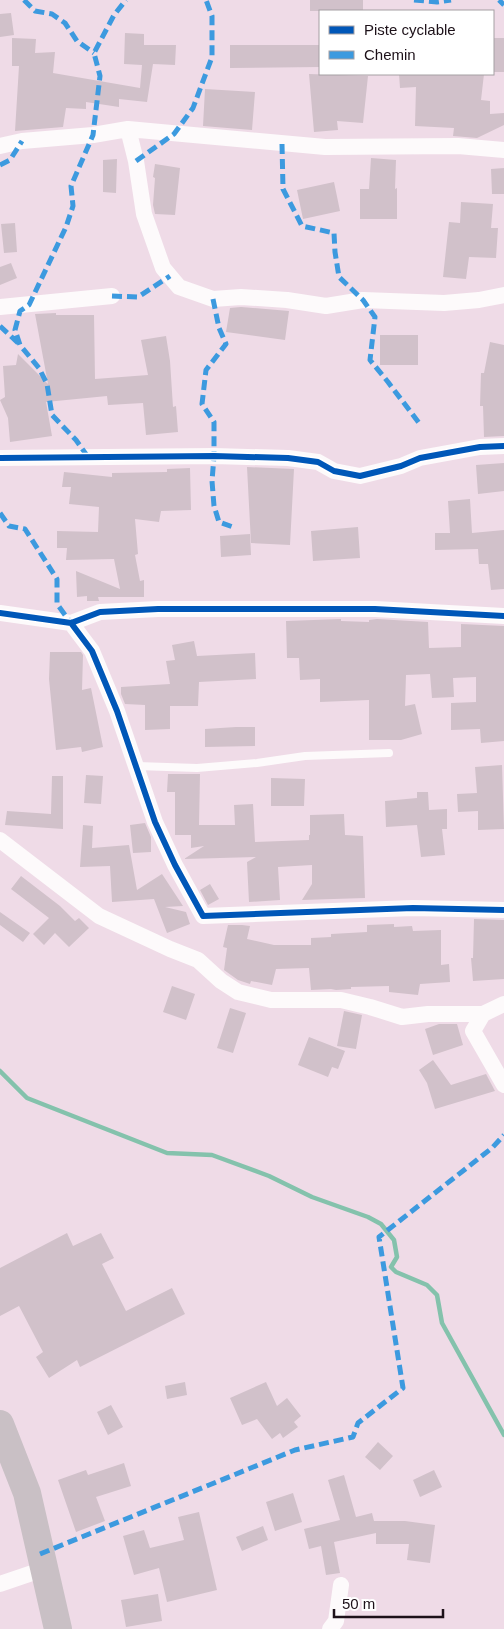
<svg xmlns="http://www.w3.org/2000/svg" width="504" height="1629" font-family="Arial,sans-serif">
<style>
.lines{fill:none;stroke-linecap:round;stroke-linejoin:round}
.stream{stroke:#84c2ac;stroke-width:4.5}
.building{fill:#d1c1ca}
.service{stroke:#fdfafb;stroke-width:8}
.minor{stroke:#fdfafb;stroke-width:16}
.trunk{stroke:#c9c0c5;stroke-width:28}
.quiet{stroke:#3c9adf;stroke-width:5;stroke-dasharray:10 5;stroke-linecap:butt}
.cycleway-casing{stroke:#fff;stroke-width:9}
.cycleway{stroke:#0057b8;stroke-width:6}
</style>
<rect width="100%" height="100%" fill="#efdbe7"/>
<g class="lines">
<path class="stream" d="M0,1071l27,27 140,55 45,2 57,21 43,21 56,20 13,7 13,16 3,17 -6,10 5,5 31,13 10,10 5,28 62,112"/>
</g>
<path class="building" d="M310,0h53v11h-53z
M11,13l3,22 -14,2v-23z
M125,33l19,1v11h32l-1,20 -22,-1 -6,38 -28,-3v8l-33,-5v7l-20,-1 -3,19 -48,4 4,-65h-7v-28l24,1 -1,14 20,-1 -2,21 87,15 2,-23 -18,-1z
M493,38h11v34h-11z
M230,45h90v22l-90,1z
M309,74l59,2 -5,47 -26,-2 1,9 -24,2z
M399,74h85l-3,26 9,1v13l14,-1v12l-27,13 -24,-2 1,-8 -39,-2 1,-39 -16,1z
M205,89l50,3 -3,38 -49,-4z
M371,158l25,2 -1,29 2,-1v31h-37v-30h9z
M117,159l-1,34 -13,-1v-32z
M155,164l25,4 -5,47 -20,-1 -2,-9 2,-27 -2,-1z
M504,168v26h-12l-1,-25z
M334,182l6,29 -37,8 -6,-29z
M461,202l32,2 -2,24h7l-2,30 -27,-1 -3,22 -23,-2 6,-55 11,1z
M15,223l2,29 -13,1 -3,-29z
M11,263l6,15 -17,7v-18z
M241,307l48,4 -4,29 -59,-8 4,-24z
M56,313v2h38l1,64 53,-4 -7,-35 25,-4 4,25 3,46 3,-1 2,26 -32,3 -3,-32 -35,2 -1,-9 -61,6 6,34 -42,6 -2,-24 -8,-18 5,-3 -2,-31 13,-1 2,-11 30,30 -13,-70z
M380,335h38v30h-38z
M490,342l14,3v91l-20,1 -1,-31h-3l1,-33h3z
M504,463v28l-26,3 -2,-29z
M247,467l47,2 -4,76 -39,-2z
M190,468l1,42 -30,1 -2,11 -24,-3 3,35 -3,1 5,26 4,-1v17h-46l1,4h-12v-5l-10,1 -1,-26 44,18 -6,-30 -48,1 1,-12h-10v-17l41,1 1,-25 -30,-3 2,-17h-9l2,-15 48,5v-4l55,-1v-3z
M470,499l2,34 32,-3v59l-13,1 -3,-26h-9l-1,-15 -43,1v-17h15l-2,-32z
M358,527l2,31 -47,3 -2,-30z
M250,534l1,21 -30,2 -1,-21z
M341,619v2l28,1v-2l8,-1 51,3 1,26 32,-1v-23l43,2v115l-23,2 -1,-14 -29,1v-27l25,-1v-25l-23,1 1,19 -22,1 -2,-24 -24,1 -1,31 10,-2 7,30 -21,6h-32v-40l-49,2v-23l-20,1 -1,-22h-12l-1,-37z
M194,641l3,15 58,-3 1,26 -57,3 -1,24h-28v23l-25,1v-25l-20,-1 -4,-10v-7l49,-3 -4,-23 9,-1 -3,-15z
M50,652h31l2,3 -1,35 9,-2 12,59 -21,5 -1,-5 -25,3 -7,-71z
M236,727h19v19l-50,1v-18z
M502,765l2,64 -26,1v-19l-20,1 -1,-18 20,-1 -2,-26z
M168,774h32l-1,51h36l-1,-20 19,-1 2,38 54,-2v-5h1v-20l34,-1 1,21 18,1 2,62 -63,2 10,-16v-19l-34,2 2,33 -31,2 -2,-40 9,-5 -72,2 20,-13 -13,2v-13h-16v-43h-8z
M86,775l17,1 -2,28 -17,-1z
M52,776h11v53l-58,-4 2,-14 44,3z
M271,778l34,1 -1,27h-33z
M417,792h11l1,18 18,-1v20h-5l3,26 -24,2 -4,-32 -31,2 -1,-26 32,-3z
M145,823l6,14v15l-18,1 -3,-28z
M83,825l10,1 -1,22 37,-3 8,45 25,-16 21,32 -18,1 21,5 4,12 -23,9 -13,-34 -42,3 -2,-36 -30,1z
M21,876l39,30 15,15 4,-3 10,10 -20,19 -14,-14 -11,12 -11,-11 16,-16 -38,-29z
M210,884l9,15 -11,6 -8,-15z
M0,912l30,21 -7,9 -23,-17z
M474,919l30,1v59l-31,2 -2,-23h2z
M394,924v3l18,-1 1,5 28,-1v35l8,-1 1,18 -30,2 -2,11 -29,-3v-6l-38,1v2l-15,1 -5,-1 -20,1 -2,-22 -33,1 -4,16 -21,-4 -1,3 -12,-4 -14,-10 3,-22 -4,-1 5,-22h14l8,1 -3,13 27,6h37v-7l20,-1v-3l36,-2v-7z
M172,986l23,8 -9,26 -23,-8z
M230,1008l16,5 -13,40 -16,-5z
M344,1011l18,4 -6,34 -19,-3z
M439,1024h18l6,21 -30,10 -8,-26z
M309,1037l36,14 -7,18 -6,-2 -4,10 -30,-12z
M433,1060l18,25 35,-11 9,17 -60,18 -8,-26 -8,-13z
M67,1233l6,13 28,-13 13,25 -12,6 24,47 46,-23 13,26 -105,53 -3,-7 -28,18 -13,-21 7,-5 -24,-46 -19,10v-48z
M185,1382l2,13 -20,4 -2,-13z
M266,1382l11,24 10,-8 14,18 -7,6 4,5 -15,11 -3,-5 -8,6 -15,-20 -15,6 -12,-27z
M111,1405l12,22 -15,8 -11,-23z
M378,1442l15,14 -13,14 -15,-13z
M124,1463l7,23 -35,11 9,24 -29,11 -18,-52 28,-10 2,5z
M434,1470l8,17 -22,10 -7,-17z
M344,1475l12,42 16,-4 2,8h31l30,4 -5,38 -23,-3 2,-16h-33v-11l-42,9 6,31 -14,2 -5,-29 -12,3 -5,-20 36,-9 -12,-40z
M293,1493l9,29 -27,9 -9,-29z
M199,1512l18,78 -50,12 -8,-34 -25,7 -11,-39 21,-6 6,18 34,-8 -6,-23z
M263,1526l5,14 -26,11 -6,-14z
M158,1594l4,27 -36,6 -5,-27z"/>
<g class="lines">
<path class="service" d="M137,766l60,2 60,-5 48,-7 84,-3"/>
<path class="minor" d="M128,129l8,32 8,53 19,54 16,19 34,12 28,-2 46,3 39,6 37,-6 81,3 35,-3 25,-5
M0,146l22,-5 71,-6 35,-6 197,18 133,-1 46,4
M0,307l112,-11
M0,458l214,-2 74,2 30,4 16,9 26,5 41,-10 19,-8 60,-11 24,-1
M0,613l71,10 29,-11 58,-3h217l129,7
M71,623l21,28 25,60 38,111 20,43 28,51 210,-8 91,2
M0,840l99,76 71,33 28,11 23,21 17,11 33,8h70l29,7 32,10 26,-3h55
M504,1004l-21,10 -10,17 31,54
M0,1584l44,-15
M330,1629l6,-8 5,-36"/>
<path class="trunk" d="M0,1424l27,69 31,136"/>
<path class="quiet" d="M24,0l11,11 17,3 13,9 12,18 17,12
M414,0l23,2 14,-2
M499,0l5,5
M282,144l1,45 19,37 32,7 1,19 4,25 24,23 12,17 -5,43 18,22 31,41
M136,161l38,-27 19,-26 19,-51v-41l-6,-16
M0,165l10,-5 12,-19
M112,296l26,1 32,-21
M213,299l6,29 7,16 -20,26 -4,34 12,18v34l-2,25 2,25 5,16 14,5
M0,326l18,17
M88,457l-12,-17 -24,-25 -5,-31 -8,-16 -19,-23 -5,-15 5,-19 9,-6 37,-78 7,-21 -2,-20 22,-51 7,-59 -6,-23 20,-38 12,-15
M0,513l9,13 16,3 32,50v25l14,19
M40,1554l255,-104 58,-13 5,-14 45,-35 -24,-151 113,-89 12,-13"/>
<g class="cycleway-casing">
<path id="cycleway" d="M0,458l214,-2 74,2 30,4 16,9 26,5 41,-10 19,-8 60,-11 24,-1
M0,613l71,10 29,-11 58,-3h217l129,7
M71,623l21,28 25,60 38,111 20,43 28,51 210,-8 91,2"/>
</g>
<use href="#cycleway" class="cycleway"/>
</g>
<rect x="319" y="10" width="175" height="65" fill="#ffffff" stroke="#a5a0a3"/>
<rect x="329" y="26" width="25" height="8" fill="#0057b8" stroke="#a5a0a3"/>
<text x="364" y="35" font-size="15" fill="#1d1119">Piste cyclable</text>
<rect x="329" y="51" width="25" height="8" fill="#3c9adf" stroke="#a5a0a3"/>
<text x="364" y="60" font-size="15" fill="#1d1119">Chemin</text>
<path d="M334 1609v8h109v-8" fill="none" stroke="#1d1119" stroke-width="2.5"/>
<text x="342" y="1609" font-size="15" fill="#1d1119" stroke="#ffffff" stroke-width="4" paint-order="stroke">50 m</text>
</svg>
